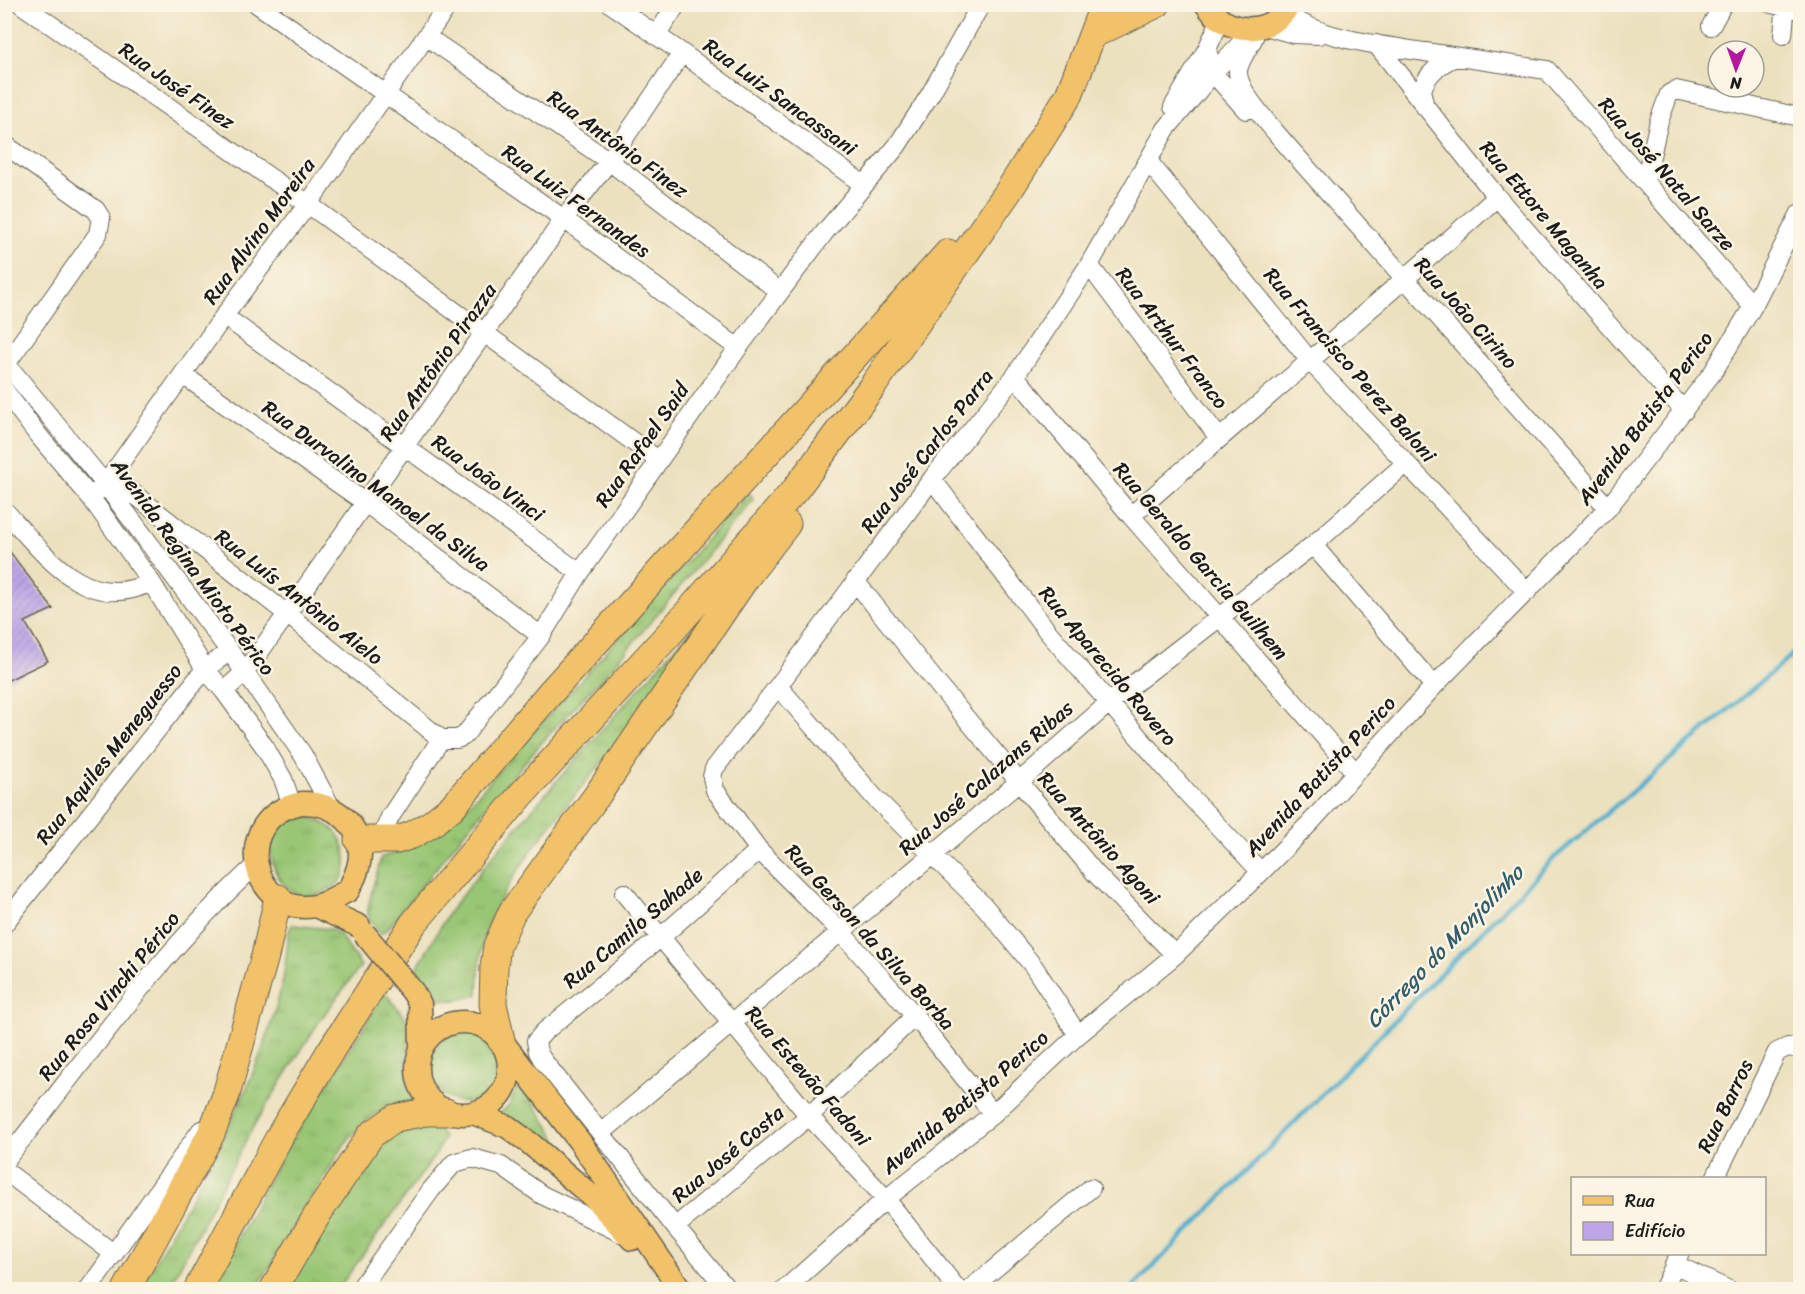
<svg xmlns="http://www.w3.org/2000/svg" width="1805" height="1294" font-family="Sriracha,sans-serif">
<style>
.grass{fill:url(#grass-tufts);stroke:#5a7148;stroke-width:1.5}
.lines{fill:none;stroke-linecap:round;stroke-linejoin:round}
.stream{stroke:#4eaecd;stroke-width:4.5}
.building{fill:url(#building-hatch)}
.minor-casing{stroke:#656155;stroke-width:20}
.major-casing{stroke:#656155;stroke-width:25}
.highway-casing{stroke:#656155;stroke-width:29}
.minor{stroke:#fff;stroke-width:18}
.major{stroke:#f2c26a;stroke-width:22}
.highway{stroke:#f2c26a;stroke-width:27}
.major-bridge-casing{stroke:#656155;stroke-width:25;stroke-linecap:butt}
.major-bridge{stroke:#f2c26a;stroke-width:22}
.labels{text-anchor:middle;stroke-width:5;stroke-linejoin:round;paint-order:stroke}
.street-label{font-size:21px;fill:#1c1c1c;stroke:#fcf5e5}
.water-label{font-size:22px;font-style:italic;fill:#325e6c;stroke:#fcf5e5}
</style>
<defs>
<pattern id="grass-tufts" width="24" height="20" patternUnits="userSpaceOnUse" patternTransform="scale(1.5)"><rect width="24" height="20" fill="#99c674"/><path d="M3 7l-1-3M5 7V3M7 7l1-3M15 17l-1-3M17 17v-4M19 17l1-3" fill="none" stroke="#83aa64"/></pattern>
<pattern id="building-hatch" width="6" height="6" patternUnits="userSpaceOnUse" patternTransform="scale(1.5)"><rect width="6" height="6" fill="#bda5e6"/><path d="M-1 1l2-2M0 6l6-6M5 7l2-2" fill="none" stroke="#a28dc5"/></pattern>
</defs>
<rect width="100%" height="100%" fill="#fcf5e5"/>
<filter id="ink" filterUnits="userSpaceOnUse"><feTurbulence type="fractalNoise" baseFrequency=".0167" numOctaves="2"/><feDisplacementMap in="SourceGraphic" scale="12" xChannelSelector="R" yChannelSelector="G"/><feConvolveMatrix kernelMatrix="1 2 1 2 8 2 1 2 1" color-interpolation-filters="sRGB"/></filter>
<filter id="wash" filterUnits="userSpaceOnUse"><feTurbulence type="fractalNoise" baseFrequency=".008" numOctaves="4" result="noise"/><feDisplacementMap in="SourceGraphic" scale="24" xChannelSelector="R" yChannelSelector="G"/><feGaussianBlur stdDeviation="1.35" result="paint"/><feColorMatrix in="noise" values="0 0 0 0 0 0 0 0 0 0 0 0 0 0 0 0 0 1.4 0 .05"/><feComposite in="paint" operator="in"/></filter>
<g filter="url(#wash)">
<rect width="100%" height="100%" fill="#ece1bf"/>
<path class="grass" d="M749,492l4,8 -138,164 -72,77 -79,92 -75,94 -8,7c-5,-6 -12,-12 -13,-20 -2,-9 11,-44 13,-57l18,-5 66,-43z
M701,619v8c-31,43 -61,87 -94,129 -41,51 -88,102 -116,162 -11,23 -12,52 -13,76 -16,7 -32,8 -49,4l-14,-19 3,-13 31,-54 43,-55 62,-73z
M309,817c7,3 15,5 21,10 15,10 22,39 10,54 -2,4 -7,6 -11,8 -4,2 -8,5 -12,7 -41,11 -75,-74 -8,-79z
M292,925l38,4 9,5 22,32 -41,54 -67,107 -85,162 -29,1c55,-99 119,-199 144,-310 3,-16 4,-33 6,-49z
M385,993l25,30c-1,27 -11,53 7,78 -38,7 -49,14 -73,44l-88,144 -46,1 70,-131z
M430 1067a35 35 0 1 1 70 0a35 35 0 1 1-70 0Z
M519,1080l60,94 -81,-58 12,-12z
M415,1126l22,2 7,10 -8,16 -98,135 -56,1 97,-149 15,-9z"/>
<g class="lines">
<path class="stream" d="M1130,1290l424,-432 235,-200 11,-13"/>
</g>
<g id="blocks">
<path class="building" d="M4,544l49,65 -28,13 23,39 -44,21z"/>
</g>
</g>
<g filter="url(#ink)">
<use href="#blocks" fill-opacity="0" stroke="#656155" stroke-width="1.5"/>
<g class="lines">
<g class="minor-casing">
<path id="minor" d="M21,4l287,200 350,256
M257,4l307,215 174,129
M611,4l71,49 182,132
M1771,4l29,6
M1285,13c37,27 96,32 140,39 41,6 81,12 122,18l206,236
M1265,26l29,8 25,1
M1711,26l12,-22
M1783,35l3,-31
M656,36l21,-32
M427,37l182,124 171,131
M1254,37c-4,10 -15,23 -16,34 -1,21 38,61 52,78l318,359
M1376,44l121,153 187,214
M1207,49l6,24 33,37
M1173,107l34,-58 13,-28
M1425,107c-1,-5 -3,-11 -3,-15 3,-18 20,-30 35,-35
M4,144l92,66 5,8 -3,16 -94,133
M1148,161l163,201 216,230
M1645,182l14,-61 10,-27 7,-4 124,27
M1089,265l130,173
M224,316l356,257
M4,361l101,123 140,188 58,83 29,54
M183,375l183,128 175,133
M1015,376l116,140 224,256
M4,390l34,45 53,63 60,84 54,87 19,22 40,55 19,33 9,26
M111,476l176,138 154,125h16l7,-3 77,-100 39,-63 158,-225 86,-115 73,-87 34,-53 50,-89
M932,479l116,153 139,161 74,79
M91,498l20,-22 113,-160 84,-112 141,-200
M4,510c40,43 81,105 147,72
M1131,516c121,-108 246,-210 366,-319
M1313,545l121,141
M855,581l85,106 155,186 80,82
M778,686l96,111 111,110 49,60 44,68
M224,691l21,-19 42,-58 277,-395 45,-58 73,-108
M380,841l10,-24 51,-78
M624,893l185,223 77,83 72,91
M4,924l201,-255 24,-17
M993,1114l-78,-98 -74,-84 -82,-82 -44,-60 -3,-13 2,-8 64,-83 154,-207 83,-103 74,-111 77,-136 47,-56 41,-44
M601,1133l418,-351 90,-79 204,-158 92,-81
M4,1162c81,-101 156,-210 252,-297
M4,1170l110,84
M1715,1178l62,-126 11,-5 12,2
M675,1227l134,-111 106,-100
M1674,1264l55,26
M88,1290l113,-160
M359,1290l72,-100 23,-27 18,-5 29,8 41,29 83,40
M728,1290l-53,-63 -133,-168 -4,-7 -2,-11 9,-10 115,-93 99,-88
M784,1290l102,-91 107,-85 85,-79 97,-80 86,-83 49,-49 124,-137 174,-178 105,-136 40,-66 47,-93
M969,1290l122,-102
M1663,1290l16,-35"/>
</g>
<g class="major-casing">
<path id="major" d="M1206,4c20,32 65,33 84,0
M302,803c30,-1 58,19 58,51 0,13 -6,25 -12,37 -10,4 -22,13 -33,15 -63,12 -88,-89 -13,-103z
M316,906l43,20
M413,992l7,12 1,43
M417 1068a46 46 0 1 1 92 0a46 46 0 1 1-92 0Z
M501,1040l79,102 101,148
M473,1113l35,14 24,18 63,54 37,40"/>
</g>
<g class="highway-casing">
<path id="highway" d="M1092,35l65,-31
M358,840h39l15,-5 19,-11 21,-17 98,-114 398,-440
M501,1040l-8,-36 1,-37 3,-21 15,-34 86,-118 149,-218 40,-52
M126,1290l85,-156 15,-39 39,-139 13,-58
M197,1290l85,-158 49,-82 82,-126 109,-130 147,-160 126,-144 77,-103 136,-195 61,-97 35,-91
M273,1290l46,-78 52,-77 24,-17 31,-6h20"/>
</g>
<use href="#minor" class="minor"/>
<use href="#major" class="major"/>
<use href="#highway" class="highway"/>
<g class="major-bridge-casing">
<path id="major-bridge" d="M364,933l49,59"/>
</g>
<use href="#major-bridge" class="major-bridge"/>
</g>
</g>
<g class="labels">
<g class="street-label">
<text transform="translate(177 86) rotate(35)" y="7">Rua José Finez</text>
<text transform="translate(780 97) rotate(36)" y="7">Rua Luiz Sancassani</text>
<text transform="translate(618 144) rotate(36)" y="7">Rua Antônio Finez</text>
<text transform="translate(1667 174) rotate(49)" y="7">Rua José Natal Sarze</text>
<text transform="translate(576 201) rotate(36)" y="7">Rua Luiz Fernandes</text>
<text transform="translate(1544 215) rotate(50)" y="7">Rua Ettore Maganha</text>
<text transform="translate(259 231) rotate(-54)" y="7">Rua Alvino Moreira</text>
<text transform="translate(1466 313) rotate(48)" y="7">Rua João Cirino</text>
<text transform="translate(1172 338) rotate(53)" y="7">Rua Arthur Franco</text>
<text transform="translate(438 362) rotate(-55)" y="7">Rua Antônio Pirazza</text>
<text transform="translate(1350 365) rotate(49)" y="7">Rua Francisco Perez Baloni</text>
<text transform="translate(1645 418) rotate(-53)" y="7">Avenida Batista Perico</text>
<text transform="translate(642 445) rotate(-55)" y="7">Rua Rafael Said</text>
<text transform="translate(927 451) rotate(-52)" y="7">Rua José Carlos Parra</text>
<text transform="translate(488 478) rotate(36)" y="7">Rua João Vinci</text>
<text transform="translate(376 486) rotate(36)" y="7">Rua Durvalino Manoel da Silva</text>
<text transform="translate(1201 561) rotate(49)" y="7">Rua Geraldo Garcia Guilhem</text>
<text transform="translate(193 567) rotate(54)" y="7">Avenida Regina Mioto Périco</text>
<text transform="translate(299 597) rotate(38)" y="7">Rua Luís Antônio Aielo</text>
<text transform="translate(1108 666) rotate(50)" y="7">Rua Aparecido Rovero</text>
<text transform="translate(109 754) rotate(-52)" y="7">Rua Aquiles Meneguesso</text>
<text transform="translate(1320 776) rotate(-47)" y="7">Avenida Batista Perico</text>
<text transform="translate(986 778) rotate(-41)" y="7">Rua José Calazans Ribas</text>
<text transform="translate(1099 838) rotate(48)" y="7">Rua Antônio Agoni</text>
<text transform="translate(633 928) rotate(-40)" y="7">Rua Camilo Sahade</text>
<text transform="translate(870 937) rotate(48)" y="7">Rua Gerson da Silva Borba</text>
<text transform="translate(109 996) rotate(-51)" y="7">Rua Rosa Vinchi Périco</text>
<text transform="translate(808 1076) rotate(49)" y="7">Rua Estevão Fadoni</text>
<text transform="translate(965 1102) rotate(-40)" y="7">Avenida Batista Perico</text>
<text transform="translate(1725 1106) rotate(-64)" y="7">Rua Barros</text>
<text transform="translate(728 1154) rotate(-40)" y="7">Rua José Costa</text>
</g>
<g class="water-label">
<text transform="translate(1444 946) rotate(-46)" y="8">Córrego do Monjolinho</text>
</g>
</g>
<rect width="1805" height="1294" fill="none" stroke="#fcf5e5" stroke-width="24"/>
<rect x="1571" y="1177" width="195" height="78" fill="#fcf5e5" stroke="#a29e95" stroke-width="1.5"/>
<rect x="1583" y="1196" width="30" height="9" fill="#f2c26a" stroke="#a29e95" stroke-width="1.5"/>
<text x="1625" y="1207" font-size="18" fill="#1c1c1c">Rua</text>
<rect x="1583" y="1222" width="30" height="18" fill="#bda5e6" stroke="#a29e95" stroke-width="1.5"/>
<text x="1625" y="1237" font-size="18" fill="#1c1c1c">Edifício</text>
<g transform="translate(1736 69) rotate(181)"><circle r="28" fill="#fcf5e5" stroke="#a29e95" stroke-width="1.5"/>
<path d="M0-4.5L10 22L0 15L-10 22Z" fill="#b5179e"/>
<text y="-9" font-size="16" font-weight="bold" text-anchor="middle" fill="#1c1c1c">N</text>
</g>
</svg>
